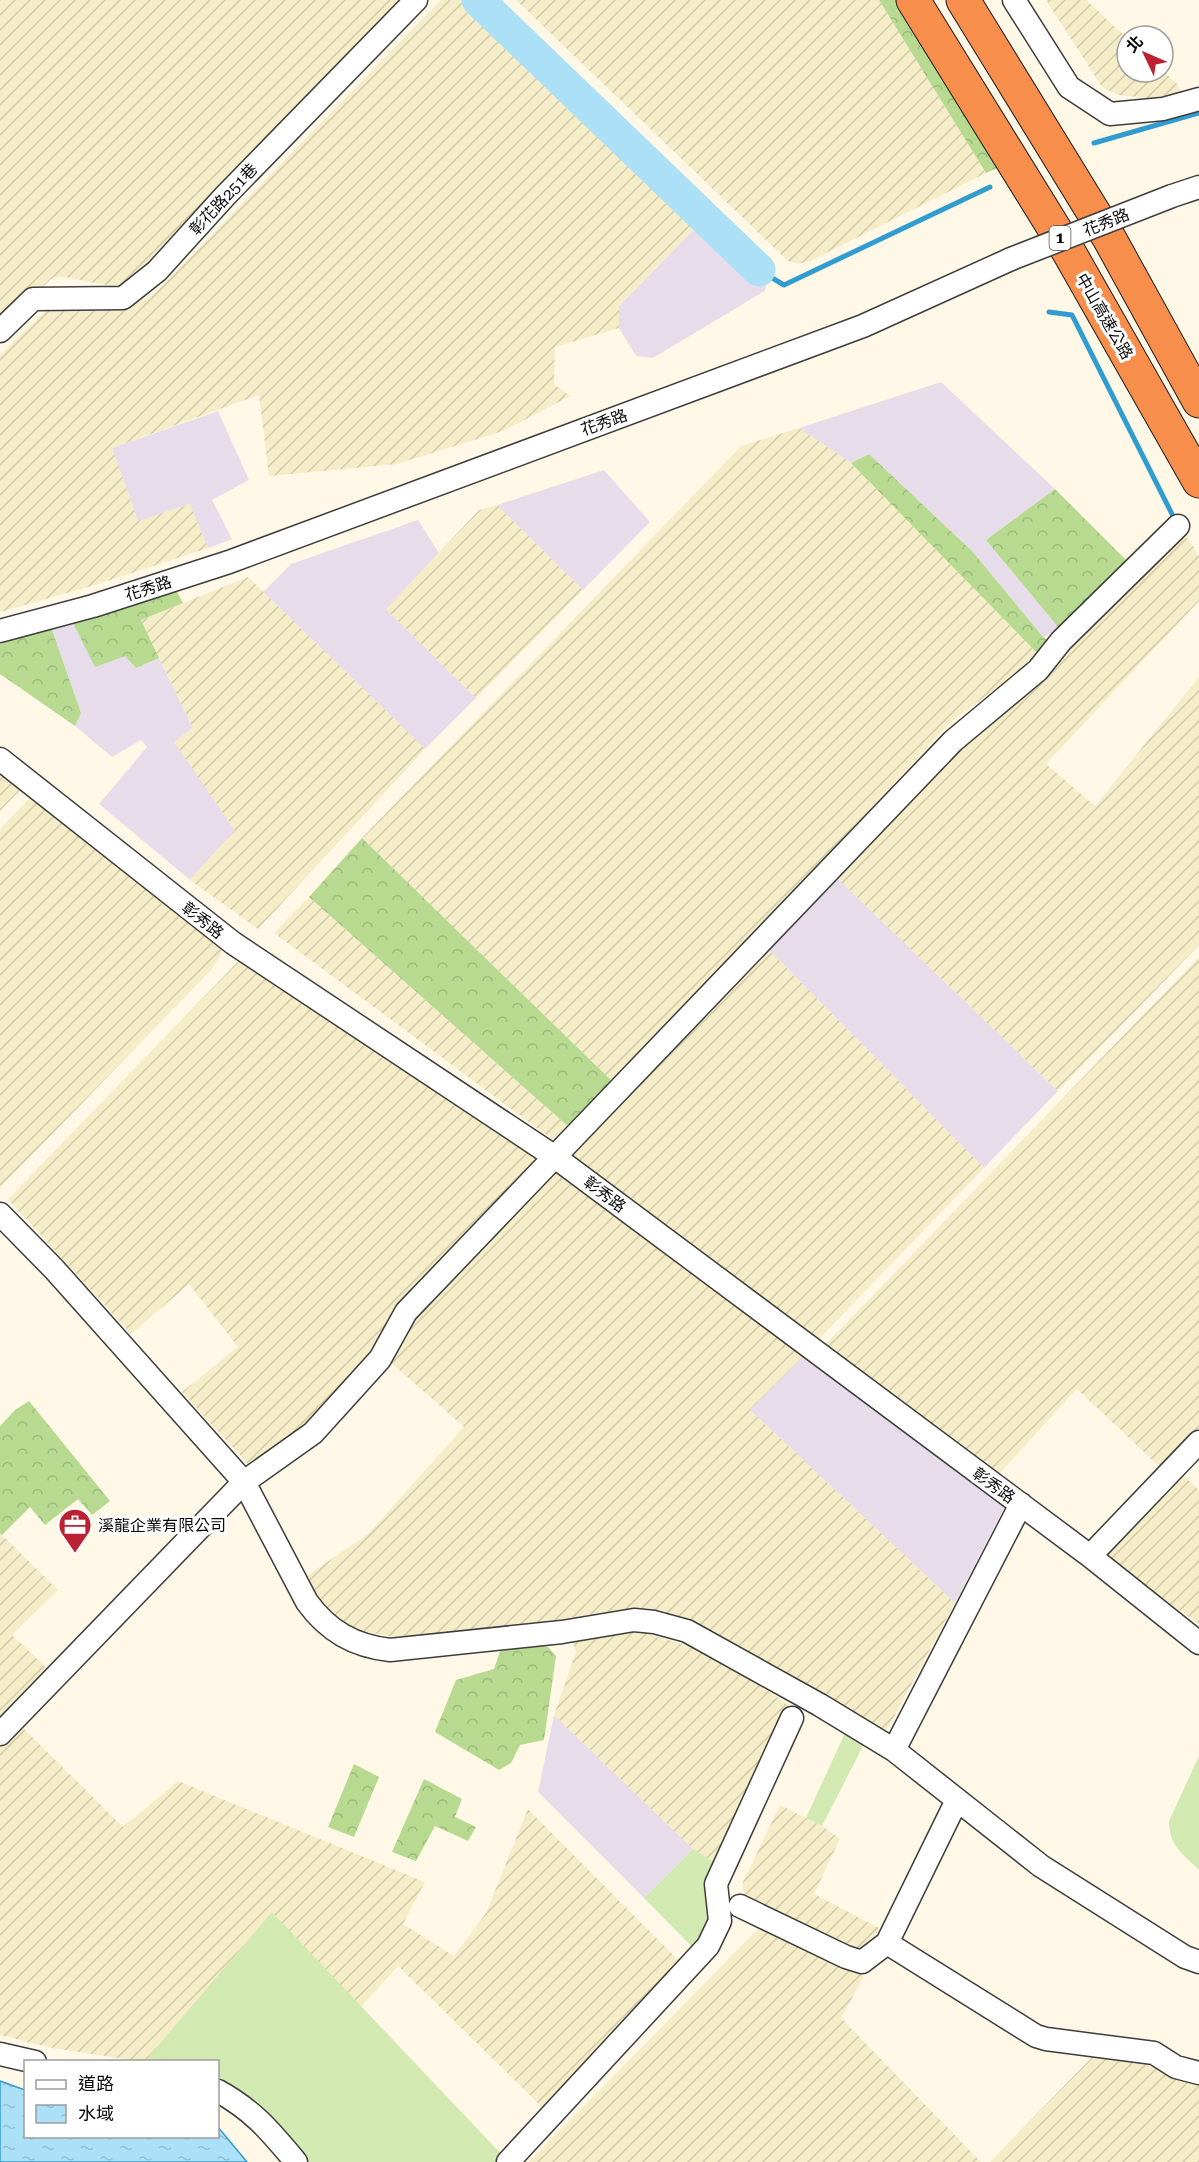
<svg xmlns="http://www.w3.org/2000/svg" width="1199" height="2162" font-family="'Roboto Serif','Noto Sans TC',serif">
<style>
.industrial{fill:#e7ddea}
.farmland{fill:url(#farmland-furrows)}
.grass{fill:#d2e9b1}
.forest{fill:url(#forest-crowns)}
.water{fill:url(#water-ripples);stroke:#309cd0;stroke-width:1.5}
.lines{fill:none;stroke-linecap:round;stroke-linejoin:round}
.stream{stroke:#309cd0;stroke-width:5}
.river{stroke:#abe0f7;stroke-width:33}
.minor-casing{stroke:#3d3d3d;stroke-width:25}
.highway-casing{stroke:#1b1b1b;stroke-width:35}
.minor{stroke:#fff;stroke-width:22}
.highway{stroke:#f88e4c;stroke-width:33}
.minor-bridge-casing{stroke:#3d3d3d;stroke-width:25;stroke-linecap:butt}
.minor-bridge{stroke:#fff;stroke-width:22}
.labels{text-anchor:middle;stroke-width:6;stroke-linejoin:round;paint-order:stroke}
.shield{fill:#fff;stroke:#545454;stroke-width:1.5}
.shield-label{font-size:15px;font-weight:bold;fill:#0a0a0a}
.street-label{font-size:16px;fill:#0a0a0a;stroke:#fff}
.poi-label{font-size:16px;fill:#0a0a0a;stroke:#fff;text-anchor:start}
</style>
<defs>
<pattern id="farmland-furrows" width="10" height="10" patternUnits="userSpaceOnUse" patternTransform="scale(1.5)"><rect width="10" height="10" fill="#f5edc7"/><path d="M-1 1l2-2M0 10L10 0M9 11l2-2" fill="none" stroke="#d1caaa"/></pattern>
<pattern id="forest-crowns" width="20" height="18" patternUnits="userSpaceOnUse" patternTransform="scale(1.5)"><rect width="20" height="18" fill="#b7da90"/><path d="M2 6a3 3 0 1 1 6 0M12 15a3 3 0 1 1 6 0" fill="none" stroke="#9cba7b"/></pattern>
<pattern id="water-ripples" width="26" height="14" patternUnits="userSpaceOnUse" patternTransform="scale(1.5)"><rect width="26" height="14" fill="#abe0f7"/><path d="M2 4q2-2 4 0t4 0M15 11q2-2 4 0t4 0" fill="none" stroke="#92bfd2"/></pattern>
</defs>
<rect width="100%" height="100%" fill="#fff8e7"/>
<path class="industrial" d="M706,217l62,58 -3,16 -112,67 -17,-2 -17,-28v-22z
M941,382l114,107 -69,51 72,87 -14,11 -72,-87 -103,-97 -18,9 -52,-35z
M218,411l31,69 -37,20 20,39 -24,9 -19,-44 -51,18 -26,-74z
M604,470l46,52 -67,68 -86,-85z
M418,520l21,33 -52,57 89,88 -51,51 -162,-157 28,-28z
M72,621l53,35 11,12 23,-10 34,70 -18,14 60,88 -45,50 -91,-76 48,-57 -6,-7 -29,17 -37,-31 6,-13 -30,-86z
M835,876l223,215 -74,77 -218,-221z
M803,1356l201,152 -49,95 -205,-193z
M554,1715l139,134 -49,49 -106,-106z"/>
<path class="farmland" d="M0,0h416l-282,286 -18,1 -50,-10h-11l-5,3 -50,49z
M441,0h36l229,217 -87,88v23l-64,19 -1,37 16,12 -67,35 -106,33 -128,12 -10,-81 -147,53 26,73 52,-17 18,44 -113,37 -95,27v-257l59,-57 74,5 12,-3 9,-6z
M516,0h363l107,173 -176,88 -12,3 -10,-3z
M1046,0h40l41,38v34l36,-1 14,13 10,18 -69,-7 -16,-8z
M799,428l52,35 185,189 -19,21 -65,48 -338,362 -252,-245 379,-392z
M497,505l86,85 -107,108 -90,-89 93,-99z
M1182,537l6,1 11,18v45l-153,163 49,42 104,-129v268l-141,146 -223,-215 134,-140z
M248,577l177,172 -167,180 -68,-49 45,-50 -61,-88 19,-14 -52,-108z
M0,756l27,27 -27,28z
M42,785l185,158 -15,26 -212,219v-359z
M309,897l261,231 -14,14 -282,-209z
M255,944l284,208 2,9 -227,261 -66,42 -66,-72 56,-45 -49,-63 -58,50 -123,-135z
M766,947l218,221 -166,172 -252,-184z
M1199,957v471l-38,40 -84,-79 -80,87 -172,-131z
M554,1170l249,186 -53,54 205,193 -73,136 -41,-28 -179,-101h-43l-199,31 -91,-15 -37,-40 76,-52 96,-107 -76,-67 17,-32z
M1181,1473l18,17v134l-95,-67z
M0,1533l58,57 -46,45 40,38 -52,52z
M636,1631l65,18 49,29 51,36 -82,151 -26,-16 -139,-134 22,-63 -4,-13z
M17,1722l106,105 55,-46 247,101 -22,42 51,32 32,-43 42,-104 156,157 -140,143 -146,-143 -37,41 141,148 -6,7 -278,-100 -80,-1 -86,-13 -52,-13v-296z
M780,1805l42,21 18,13 -26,55 65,34 -9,19 -11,5 -112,-54 -4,-7v-9z
M777,1927l87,49 -23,42 140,144h-452l230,-234z
M1097,2052l38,4 24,14 40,10v82h-209z"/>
<path class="grass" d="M845,1733l19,11 -42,82 -16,-8z
M1199,1756v114c-16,-16 -30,-24 -30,-49z
M693,1849l26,16 1,63 -21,26 -55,-56z
M272,1912l230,243 -6,7h-197l-81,-70v-30h-74z"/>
<path class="forest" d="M879,0h19l104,166 -16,7z
M869,454l103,97 72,87 6,4 -14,10 -185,-189z
M1055,489l72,72 -69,66 -72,-87z
M174,586l9,17 -42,17 18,38 -23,10 -11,-12 -30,11 -23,-46z
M51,627l30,86 -6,13 -75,-52v-30z
M362,838l252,245 -44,45 -261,-231z
M29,1401l81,100 -18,14 -14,-16 -33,26 -15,-18 -28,28 -2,-2v-107l15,-16z
M535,1644l13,3 8,9 -12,84 -24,5 -9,18 -12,7 -64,-38 21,-52 38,-11 6,-18z
M354,1764l25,13 -25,60 -26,-10z
M424,1779l38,20 -7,18 21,10 -8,14 -33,-15 -19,35 -24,-9z"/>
<path class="water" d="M0,2081l25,9 1,46h192v-9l29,35h-247z"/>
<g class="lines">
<path class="stream" d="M1094,143l105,-30
M759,270l25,15 206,-98
M1049,312l23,3 102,203"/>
<path class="river" d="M478,0l281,270"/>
<g class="minor-casing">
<path id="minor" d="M1014,0l55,87 41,27 53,-5 36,-10
M1172,196l27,-9
M0,331l33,-32 90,-1 34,-27 68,-75 191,-196
M0,631l93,-25 136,-44 634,-236 148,-67
M0,759l233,184 322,214 535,399 109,87
M0,1214l54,55 190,213 63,120c21,29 47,44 83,48l172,-18 72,-12 20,2 33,9 133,74 74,45 147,116 144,91 14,5
M1090,1556l109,-114
M0,1734l244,-252 69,-49 67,-74 26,-47 547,-571 85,-71 23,-29 117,-115
M894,1750l127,-246
M740,1906l106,51 16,5 25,-19 149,93 10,3 108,14 22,14 23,6
M887,1943l70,-143
M0,2054l35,8
M218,2091c36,20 52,40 78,71
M508,2162l200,-216 12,-25 -4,-37 76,-166"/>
</g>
<g class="highway-casing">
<path id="highway" d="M913,0l157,254 129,227
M963,0l145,236 91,165"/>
</g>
<use href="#minor" class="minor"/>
<use href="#highway" class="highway"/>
<g class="minor-bridge-casing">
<path id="minor-bridge" d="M1011,259l161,-63"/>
</g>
<use href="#minor-bridge" class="minor-bridge"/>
</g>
<defs>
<g id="office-pin" transform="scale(1.725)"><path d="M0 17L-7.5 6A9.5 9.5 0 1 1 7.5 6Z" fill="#bc2033" stroke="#fff"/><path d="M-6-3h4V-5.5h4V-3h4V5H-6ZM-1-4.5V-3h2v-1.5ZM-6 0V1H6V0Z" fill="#fff"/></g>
</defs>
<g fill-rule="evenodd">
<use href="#office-pin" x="75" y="1525"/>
</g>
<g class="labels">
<rect class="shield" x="1049.5" y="226" width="21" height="24" rx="4.5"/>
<g class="shield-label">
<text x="1060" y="243">1</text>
</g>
<g class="street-label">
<text transform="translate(223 199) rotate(-47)" y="6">彰花路251巷</text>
<text transform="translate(1106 222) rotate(-22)" y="6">花秀路</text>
<text transform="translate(1105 316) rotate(60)" y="6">中山高速公路</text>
<text transform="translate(604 422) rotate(-20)" y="6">花秀路</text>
<text transform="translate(148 588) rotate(-18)" y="6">花秀路</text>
<text transform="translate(203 920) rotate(38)" y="6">彰秀路</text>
<text transform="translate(605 1194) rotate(37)" y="6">彰秀路</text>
<text transform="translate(994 1485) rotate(36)" y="6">彰秀路</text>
</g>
<g class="poi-label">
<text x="98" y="1531">溪龍企業有限公司</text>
</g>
</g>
<rect x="24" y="2060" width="195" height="78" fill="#ffffff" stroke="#9d9d9d" stroke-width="1.5"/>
<rect x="36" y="2080" width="30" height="9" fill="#ffffff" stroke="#9d9d9d" stroke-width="1.5"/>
<text x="78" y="2090" font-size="18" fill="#0a0a0a">道路</text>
<rect x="36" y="2105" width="30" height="18" fill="url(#water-ripples)" stroke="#9d9d9d" stroke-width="1.5"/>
<text x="78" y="2120" font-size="18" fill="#0a0a0a">水域</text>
<g transform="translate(1145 54) rotate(314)"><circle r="28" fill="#ffffff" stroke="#9d9d9d" stroke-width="1.5"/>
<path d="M0-4.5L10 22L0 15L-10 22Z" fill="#bc2033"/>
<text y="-9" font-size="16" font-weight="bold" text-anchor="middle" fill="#0a0a0a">北</text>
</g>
</svg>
